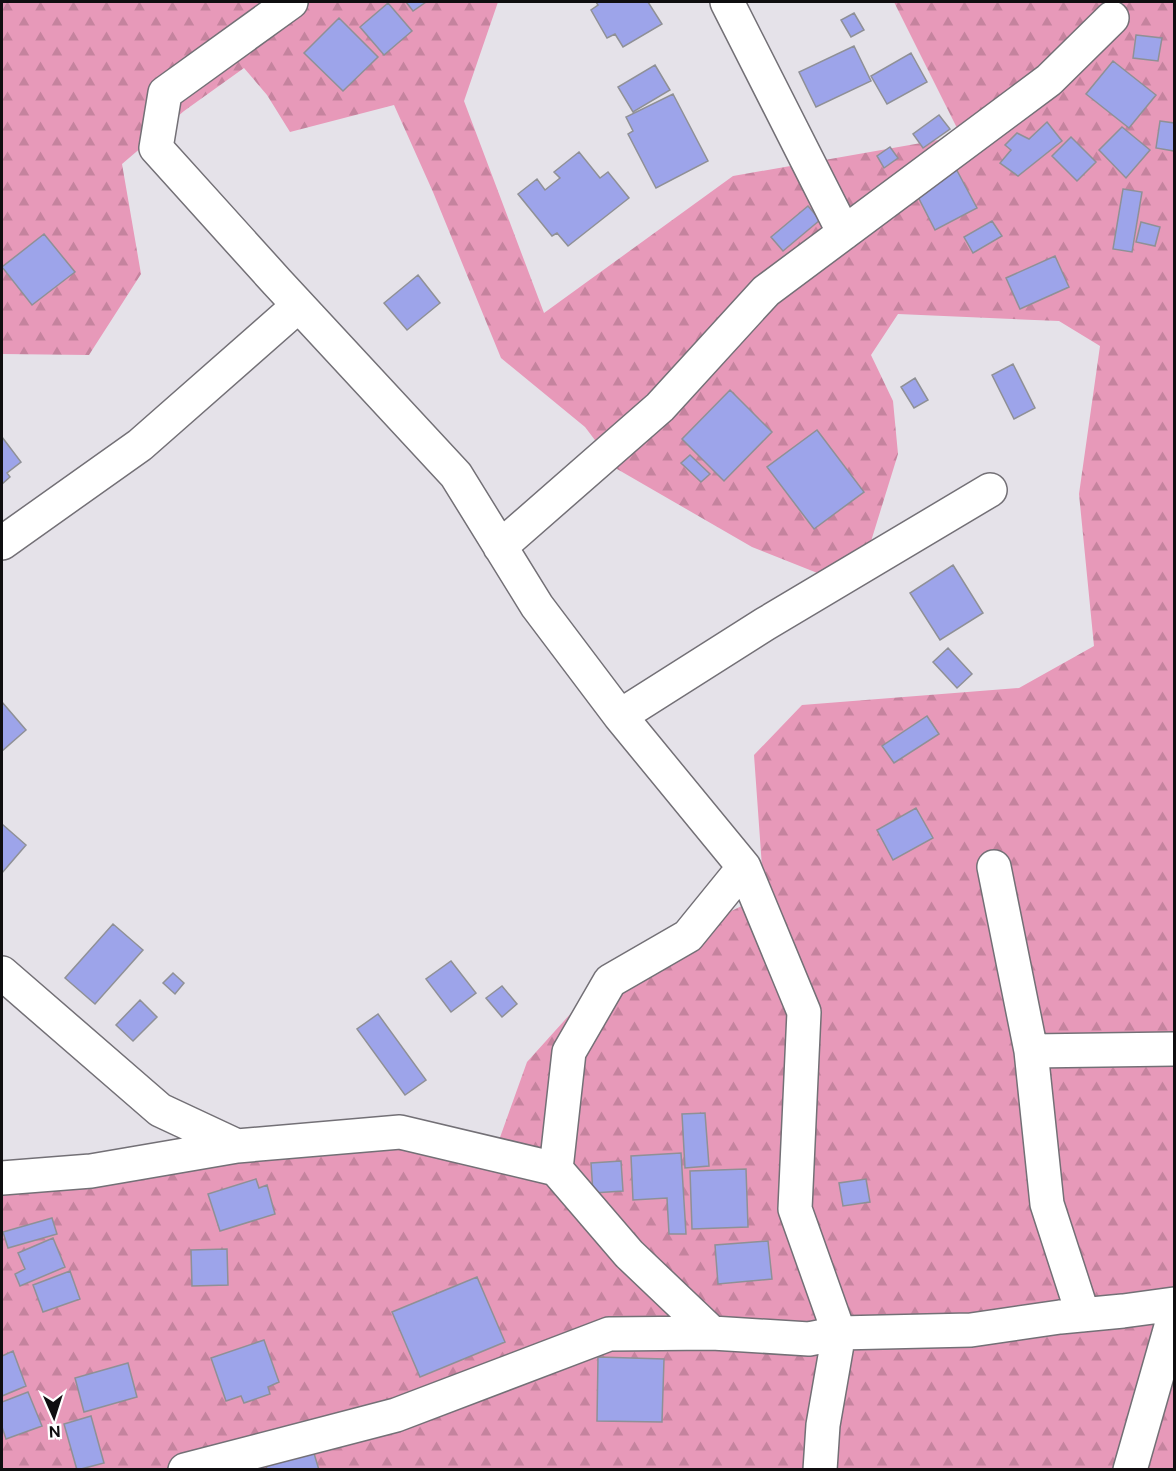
<svg xmlns="http://www.w3.org/2000/svg" width="1176" height="1471" font-family="'DM Sans',sans-serif">
<style>
.forest{fill:url(#forest-firs)}
.building{fill:#9da4ea;stroke:#8f9096;stroke-width:1.5}
.lines{fill:none;stroke-linecap:round;stroke-linejoin:round}
.minor-casing{stroke:#737076;stroke-width:36}
.minor{stroke:#fff;stroke-width:33}
</style>
<defs>
<pattern id="forest-firs" width="22" height="20" patternUnits="userSpaceOnUse" patternTransform="scale(1.5)"><rect width="22" height="20" fill="#e799b9"/><path d="M5 1l3.5 6h-7zM16 11l3.5 6h-7z" fill="#c5839e"/></pattern>
</defs>
<rect width="100%" height="100%" fill="#e5e2e9"/>
<path class="forest" d="M2,2h496l-34,99 80,212 189,-137 228,-40 -67,-134h280v1467h-1172v-306l198,-15 298,-5 29,-81 82,-91 155,-76 -10,-140 48,-50 217,-17 75,-42 -15,-152 21,-148 -41,-25 -161,-7 -27,41 22,46 5,53 -30,97 -38,27 -78,-31 -135,-78 -32,-42 -84,-69 -68,-166 -39,-87 -104,27 -23,-37 -23,-27 -60,43 -62,53 19,110 -52,81 -87,-1v-220l1,-1 -1,-13z"/>
<path class="building" d="M406,2h20l-13,9z
M596,2h52l14,22 -39,23 -8,-13 -8,4 -16,-28 7,-5z
M388,3l24,28 -28,24 -24,-28z
M854,13l10,17 -13,7 -10,-17z
M339,18l39,39 -35,34 -39,-38z
M1136,35l26,3 -4,23 -25,-3z
M854,46l17,35 -55,26 -17,-35z
M911,53l16,29 -40,22 -16,-28z
M1113,61l43,34 -27,33 -43,-34z
M655,65l15,25 -37,22 -15,-25z
M673,94l35,67 -52,27 -28,-54 5,-3 -7,-14z
M939,115l11,14 -27,19 -10,-14z
M1160,121l14,2v28l-18,-3z
M1047,122l15,19 -44,35 -18,-13 11,-13 -6,-5 12,-12 12,6z
M1122,127l28,23 -24,28 -27,-28z
M1071,137l25,25 -19,19 -25,-25z
M890,147l8,11 -14,10 -7,-12z
M579,152l21,26 8,-6 21,26 -61,48 -11,-13 -5,3 -34,-42 19,-15 8,11 15,-12 -6,-6z
M954,165l23,43 -42,22 -22,-43z
M1123,189l19,3 -10,60 -19,-3z
M808,206l12,14 -37,31 -12,-14z
M992,221l10,15 -29,17 -9,-16z
M1141,222l19,5 -5,19 -19,-4z
M44,234l31,38 -43,33 -30,-38z
M1055,256l14,31 -49,22 -14,-31z
M418,275l22,28 -33,27 -23,-27z
M1013,364l22,44 -21,11 -22,-44z
M915,378l13,22 -14,8 -13,-21z
M730,390l42,42 -48,49 -42,-42z
M817,430l47,62 -50,37 -47,-62z
M2,437l19,25 -14,11 3,4 -8,7z
M690,455l20,19 -9,8 -20,-19z
M953,565l30,48 -43,27 -30,-47z
M948,648l24,26 -15,14 -24,-26z
M2,702l24,28 -24,21z
M927,716l12,18 -45,29 -12,-17z
M916,808l17,30 -40,22 -16,-30z
M2,824l24,21 -24,28z
M113,924l30,26 -48,54 -30,-26z
M451,961l25,32 -25,19 -25,-33z
M173,973l11,10 -9,11 -12,-11z
M502,986l15,18 -15,13 -16,-19z
M140,1000l17,17 -24,24 -17,-16z
M378,1014l48,66 -21,15 -48,-66z
M705,1113l4,53 -24,2 -3,-54z
M681,1153l5,81h-17l-2,-36 -34,2 -2,-44z
M621,1161l2,30 -30,2 -2,-30z
M746,1169l2,58 -56,2 -2,-58z
M256,1179l3,9 8,-3 8,29 -55,17 -12,-37z
M866,1179l4,23 -27,4 -4,-23z
M52,1218l5,16 -49,14 -5,-16z
M53,1238l12,29 -45,19 -5,-12 10,-5 -7,-16z
M768,1241l4,38 -54,5 -3,-39z
M227,1249l1,36 -36,1 -1,-36z
M70,1271l10,28 -37,13 -10,-27z
M477,1277l28,65 -85,35 -28,-65z
M264,1340l15,42 -11,5 2,7 -26,9 -3,-7 -15,5 -15,-43z
M13,1351l13,35 -24,10v-40z
M598,1357l66,2 -2,63 -65,-1z
M128,1363l9,34 -53,15 -9,-34z
M28,1392l14,34 -36,13 -4,-12v-25z
M91,1416l13,47 -27,7 -13,-46z
M313,1450l6,20h-52l-1,-5z"/>
<g class="lines">
<g class="minor-casing">
<path id="minor" d="M291,2l-126,91 -9,55 121,134 179,193 81,131 83,110 124,151 60,145 -9,197 44,124 -16,92 -3,45
M727,2l117,231
M2,543l138,-98 158,-139
M500,547l160,-140 106,-116 283,-211 63,-62
M620,716l145,-92 225,-134
M994,867l37,184 16,153 36,111
M2,973l158,137 77,36
M1031,1051l143,-2
M556,1169l13,-117 41,-71 78,-45 56,-69
M2,1178l89,-7 146,-25 163,-14 156,37 73,85 83,79
M185,1470l211,-55 213,-81 103,-1 97,6 30,-6 132,-3 89,-13 63,-6 51,-7
M1130,1470l44,-154"/>
</g>
<use href="#minor" class="minor"/>
</g>
<rect width="1176" height="1471" fill="none" stroke="#0f0e10" stroke-width="6"/>
<g transform="translate(54 1417) rotate(177)" stroke="#ffffff" stroke-width="4.5" paint-order="stroke">
<path d="M0-4.5L10 22L0 15L-10 22Z" fill="#0f0e10"/>
<text y="-9" font-size="16" font-weight="bold" text-anchor="middle" fill="#0f0e10">N</text>
</g>
</svg>
